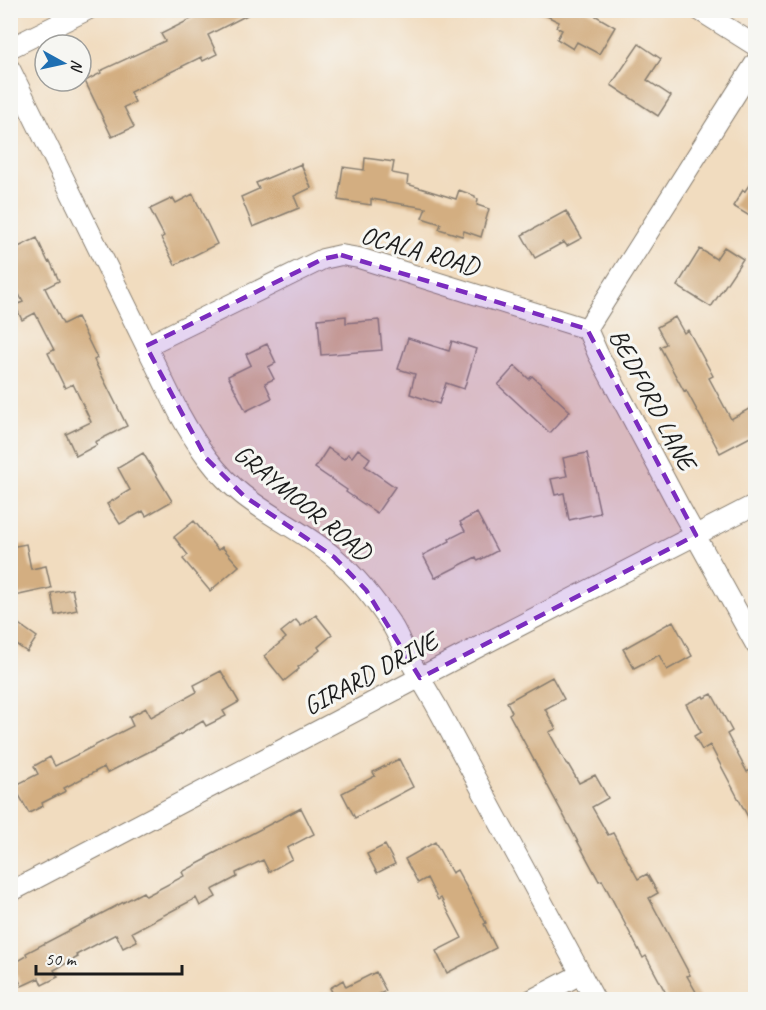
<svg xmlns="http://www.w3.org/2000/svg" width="766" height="1010" font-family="Caveat,sans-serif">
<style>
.building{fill:#d3ae81}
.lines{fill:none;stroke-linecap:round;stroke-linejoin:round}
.street-casing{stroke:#867c6e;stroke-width:22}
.street{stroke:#fff;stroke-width:20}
.marked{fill:#7b2cbf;fill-opacity:0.2;stroke:#7b2cbf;stroke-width:4.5;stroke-dasharray:12 8;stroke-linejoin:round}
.labels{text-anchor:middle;stroke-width:6;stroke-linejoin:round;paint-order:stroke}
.street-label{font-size:26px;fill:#1c1c1c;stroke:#f6f6f2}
</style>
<rect width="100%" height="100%" fill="#f6f6f2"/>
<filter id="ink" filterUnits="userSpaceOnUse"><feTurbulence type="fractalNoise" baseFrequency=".0167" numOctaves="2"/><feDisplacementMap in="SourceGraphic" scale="12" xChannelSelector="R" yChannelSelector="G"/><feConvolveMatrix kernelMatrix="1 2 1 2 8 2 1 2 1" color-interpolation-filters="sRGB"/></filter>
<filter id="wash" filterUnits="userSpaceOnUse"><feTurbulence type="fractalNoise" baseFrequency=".008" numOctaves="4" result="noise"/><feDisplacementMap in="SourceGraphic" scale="24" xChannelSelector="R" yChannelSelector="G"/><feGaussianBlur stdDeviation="1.35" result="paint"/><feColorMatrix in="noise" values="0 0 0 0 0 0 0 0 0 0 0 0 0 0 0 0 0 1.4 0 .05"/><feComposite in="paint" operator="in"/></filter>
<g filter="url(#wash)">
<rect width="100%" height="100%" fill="#f1dcbf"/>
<g id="blocks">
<path class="building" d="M209,10h48l-49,25 9,19 -14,7 -2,-4 -71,35 5,10 -11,5 10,20 -22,10 -27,-56 16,-8 -1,-2 65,-30 -4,-7z
M535,10h51l29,17 -16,27 -22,-12 -4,7 -16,-10 5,-9 -6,-3 3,-5z
M639,44l22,15 -14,21 24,16 -13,20 -47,-31z
M365,158l29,4 -2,11 16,3 -1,8 49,15 3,-9 16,6v2l3,1 -1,6 12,4 -8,28 -17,-6 -2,5 -23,-7 2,-5 -19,-6 4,-10 -55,-9v6l-33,-5 5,-33 21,3z
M301,164l10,24 -17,8 5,12 -46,19 -12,-30 18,-8 -3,-6z
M756,175v45l-23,-14 10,-16 2,1z
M193,194l24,50 -42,21 -14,-27 3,-2 -14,-27 23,-11 3,5z
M566,211l16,27 -15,8 -3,-4 -29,16 -13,-23z
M37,238l11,24 2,-1 9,20 -14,7 18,36 14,-7 20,41 -3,2 33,66 -32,16 2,3 -21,11 -10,-22 25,-12 -18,-38 -8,4 -17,-35 6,-3 -19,-37 -13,7 -7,-15 8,-3 -13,-25v-26z
M724,247l19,12 -32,48 -34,-21 23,-37 16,10z
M346,316v7l33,-3 3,30 -61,5 -3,-36z
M675,317l9,16 4,-3 25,46 -4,2 22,41 25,-14v29l-36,19 -34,-63 -2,1 -24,-44 6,-3 -9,-17z
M408,338l41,13 3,-10 24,8 -12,40 -18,-6 -7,21 -29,-10 5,-20 -17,-5z
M267,344l9,19 -8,4 6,12 -9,4 7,15 -26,13 -18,-35 23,-11 -5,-11z
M515,366l14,13 3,-3 38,35 -20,22 -52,-48z
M328,448l16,11 4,-5 4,3 6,-8 12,9 -5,8 30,21 -18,26 -31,-21 1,-2 -32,-22z
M143,453l29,48 -26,15 -3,-5 -23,13 -13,-20 23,-14 -12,-22z
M587,453l13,60 -31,7 -5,-27 -9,2 -4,-16 16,-3 -4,-18z
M477,513l20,38 -19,10 -2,-4 -41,21 -12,-23 27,-14 -1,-2 16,-8 -5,-9z
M194,521l24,29 4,-3 17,19 -29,25 -27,-32 5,-4 -14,-18z
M26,544l5,25 15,-3 5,22 -41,9v-50z
M72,589l5,21 -22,5 -4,-22z
M316,615l16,20 -14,12 2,3 -22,17 1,2 -15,12 -20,-25 22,-18 -5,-6 15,-12 5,6z
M10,618l27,19 -10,15 -17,-12z
M673,621l19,35 -25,14 -8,-15 -25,13 -11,-19z
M221,671l18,31 -16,9 3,5 -20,10 -3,-5 -39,23 -57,29 -3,-6 -40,21 2,3 -24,12 1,3 -14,7 -15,-27 24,-12 -4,-8 16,-9 5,9 78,-40 -4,-9 17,-9 5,9 46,-25 -3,-7z
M552,677l12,22 -19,10 11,20 -7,3 18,33 1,-1 11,19 16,-8 13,23 -16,9 16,28 5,-2 25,46 9,-5 11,19 -9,5 41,77 -3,1 13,23h-31l-23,-43 -3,2 -41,-78 -3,1 -90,-167 3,-2 -5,-10z
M712,694l20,37 -5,3 20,38 9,-5v65l-46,-87 -8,5 -8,-14 7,-4 -15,-28 17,-8 1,2z
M399,759l14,28 -58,31 -13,-25 33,-17 -2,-4z
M301,808l13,26 -27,14 5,11 -23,13 -6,-12 -27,13 1,4 -25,13 4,7 -16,9 -4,-8 -64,34 5,9 -14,7 -7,-14 -40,21 2,2 -24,13 4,7 -16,8 -3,-7 -17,8 -11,-21 16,-9 -1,-3 117,-61 3,4 38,-20 -2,-4 25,-13v-2z
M435,842l17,31 5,-3 29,53 -2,1 12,24 -49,25 -11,-22 26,-13 -21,-40 -3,2 -11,-22 -9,5 -13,-24z
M385,845l10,19 -18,9 -10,-19z
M376,972l10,19 -17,8h-46l10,-5 -3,-6 13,-8 3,7z"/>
</g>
</g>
<g filter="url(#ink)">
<use href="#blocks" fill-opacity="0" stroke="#867c6e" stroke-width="1.5"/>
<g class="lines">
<g class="street-casing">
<path id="street" d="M699,10l57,36
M10,48l77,-38
M756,62l-169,267 11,25 81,152 77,139
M10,69l169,344c17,31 36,60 64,82 29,23 63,38 91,62 23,20 42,44 59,70 6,10 10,22 16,32 9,16 19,32 28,48l158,293
M146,346l177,-87 18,-4 18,3 228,71
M10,892l449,-235 297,-153
M531,1000l50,-26"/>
</g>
<use href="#street" class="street"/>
</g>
</g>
<path class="marked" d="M341,255l246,74 109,206 -276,143 -54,-88 -32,-33 -90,-61 -38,-38 -60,-112 177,-87z"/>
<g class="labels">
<g class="street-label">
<text transform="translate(420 250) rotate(16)" y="9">OCALA ROAD</text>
<text transform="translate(653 399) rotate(62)" y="9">BEDFORD LANE</text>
<text transform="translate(303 502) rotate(39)" y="9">GRAYMOOR ROAD</text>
<text transform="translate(370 673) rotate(-28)" y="9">GIRARD DRIVE</text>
</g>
</g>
<rect width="766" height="1010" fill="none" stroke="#f6f6f2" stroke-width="36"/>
<g transform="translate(63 63) rotate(98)"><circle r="28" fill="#f6f6f2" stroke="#9f9f9c" stroke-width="1.5"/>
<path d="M0-4.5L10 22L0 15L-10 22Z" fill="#1f6fb2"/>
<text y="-9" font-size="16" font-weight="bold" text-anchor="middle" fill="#1c1c1c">N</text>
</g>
<path d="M36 965v9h146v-9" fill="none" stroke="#1c1c1c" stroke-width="3"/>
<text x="45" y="965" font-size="18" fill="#1c1c1c" stroke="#f6f6f2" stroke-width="4.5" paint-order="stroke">50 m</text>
</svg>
